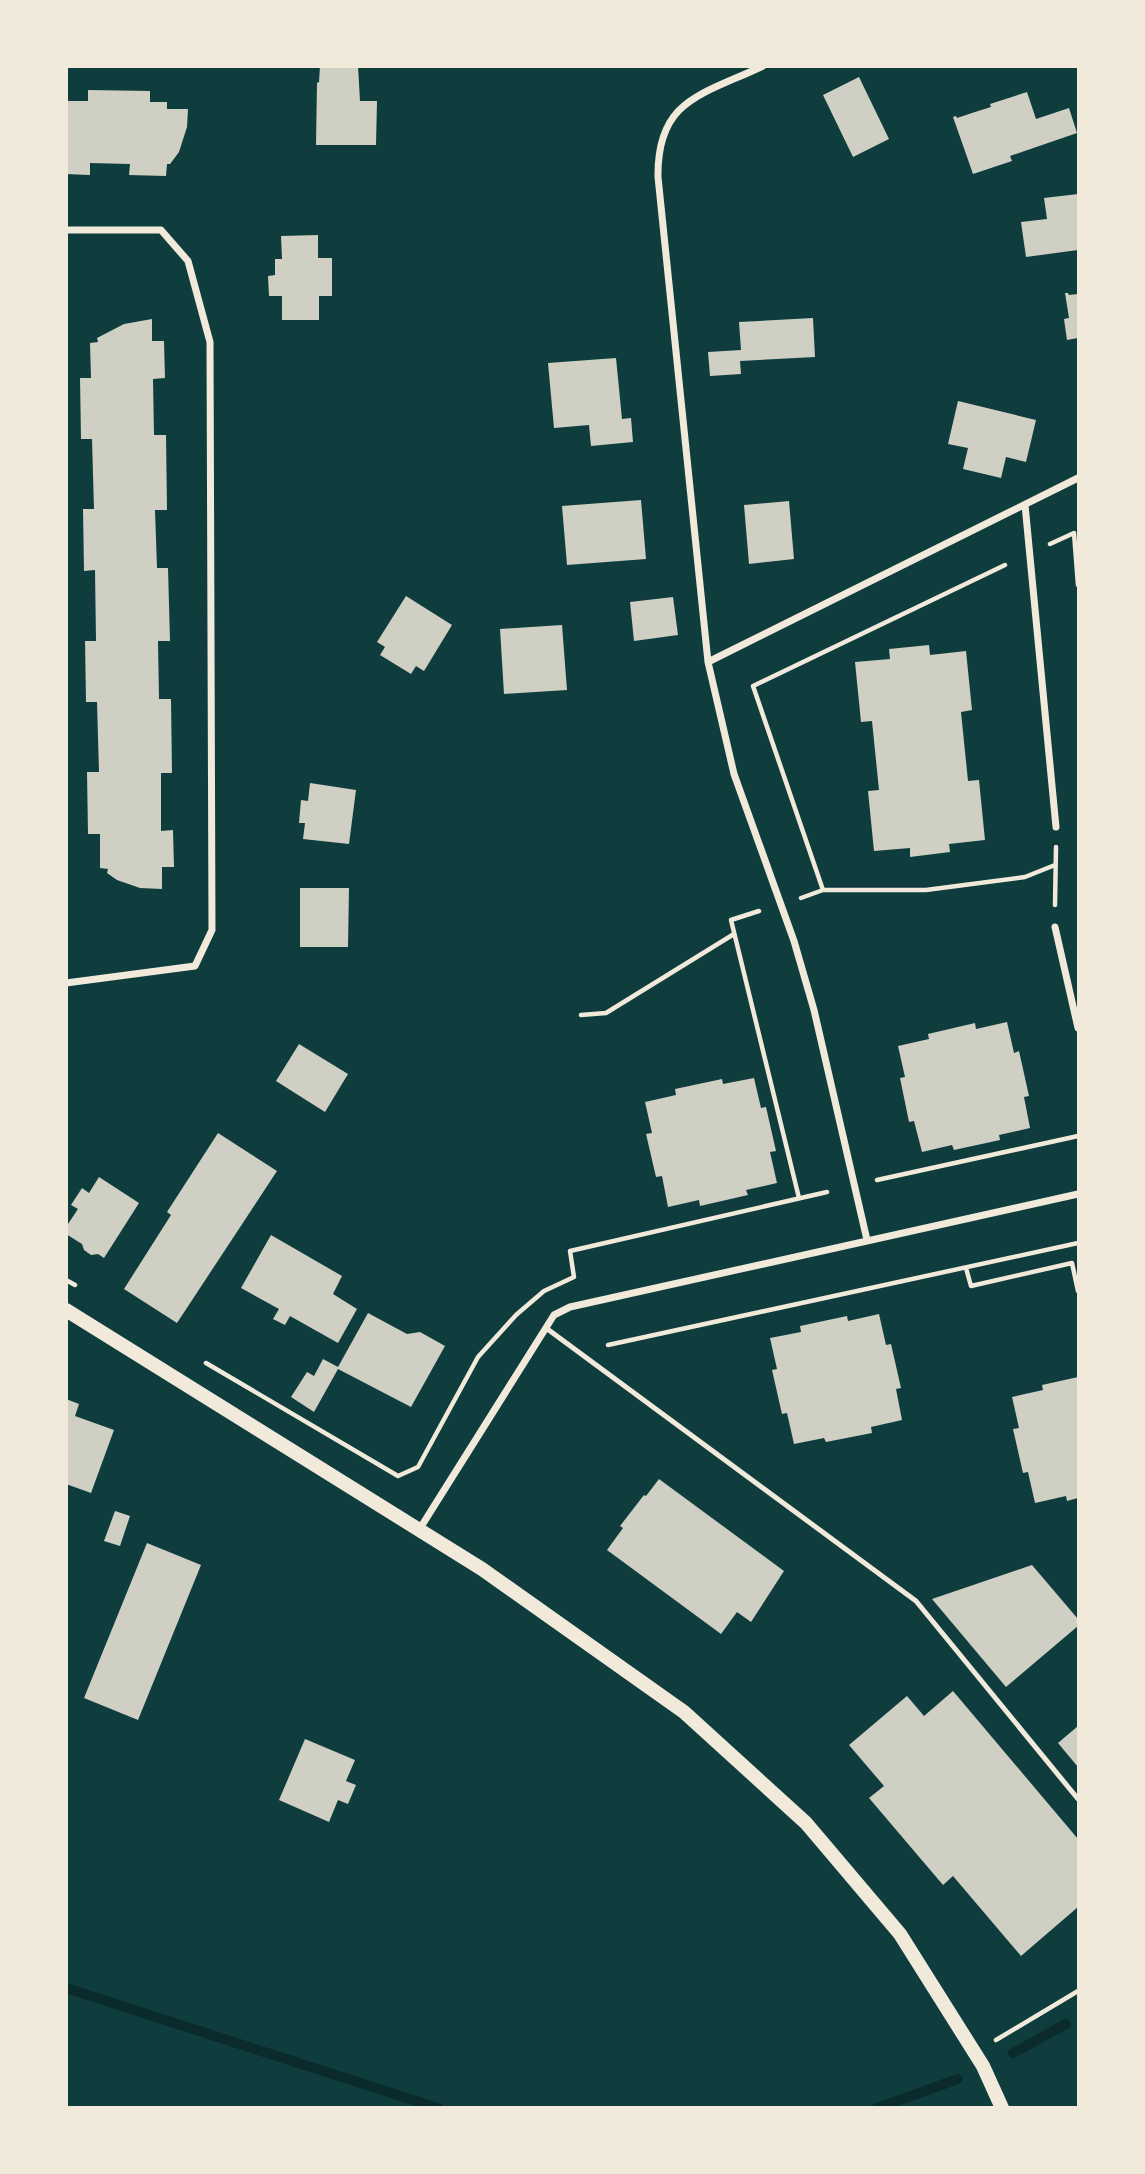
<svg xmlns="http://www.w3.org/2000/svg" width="1145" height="2174" font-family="Roboto,sans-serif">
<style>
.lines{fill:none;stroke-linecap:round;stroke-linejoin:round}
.stream{stroke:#0a2a2b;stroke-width:10}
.building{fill:#cfcfc3}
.path{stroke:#f1e9da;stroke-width:4.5}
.service{stroke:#f1e9da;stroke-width:5}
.minor{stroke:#f1e9da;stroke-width:7}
.secondary{stroke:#f1e9da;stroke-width:14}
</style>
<rect width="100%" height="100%" fill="#0f3d3e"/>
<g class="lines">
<path class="stream" d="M66,1988l372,120
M1013,2053l53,-29
M877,2108l81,-29"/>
</g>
<path class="building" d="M320,66h38l2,35h17l-1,44h-60l1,-62 2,-1z
M859,77l30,62 -36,18 -30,-62z
M88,90l62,1v11h17v7h21l-1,18 -8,25 -9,12h-3l-1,12 -37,-1 1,-11 -40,-1v12l-24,-1v-73h22z
M1027,92l9,27 33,-11 8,25 -67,23 2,5 -39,13 -20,-57 3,-1 1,2 18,-6 16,-5 -1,-3z
M1078,194v56l-52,7 -5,-35 26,-3 -3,-21z
M318,235v23h14v38h-13v24h-37v-24h-13l-1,-20 7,-1v-16h7l-1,-23z
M1065,293h3l1,2 9,-1v44l-11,2 -3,-21 5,-1z
M813,318l2,39 -75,4 1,13 -31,2 -2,-24 33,-2 -2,-28z
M152,319v22h12l1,37 -12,1 1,56h12l1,75h-12l2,58h11l2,73h-12l1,58h12l1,74h-11v58l12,-1 1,37h-12v22l-22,-1 -23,-8 -10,-7 1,-4 -8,-1v-34h-12l-1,-62h12l-2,-70h-11l-1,-61h11l-1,-71 -11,1 -1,-62h11l-2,-70h-11l-1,-61h11l-1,-35 8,-1 -1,-4 27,-14z
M616,358l6,61 9,-1 2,24 -42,4 -2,-21 -35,3 -6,-65z
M958,401l78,19 -10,42 -20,-5 -5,21 -38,-9 5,-21 -20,-4z
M641,500l5,59 -79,6 -5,-59z
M789,501l5,58 -45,5 -5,-59z
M406,596l46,29 -28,46 -8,-5 -5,8 -31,-19 5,-8 -8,-5z
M673,597l5,38 -44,6 -4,-39z
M562,625l5,65 -63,4 -4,-65z
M929,645l1,10 36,-4 6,59 -11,2 7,69 11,-1 6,60 -36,4 1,8 -40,5v-9l-36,3 -6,-60 11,-1 -7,-69 -11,1 -6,-60 35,-3 -1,-10z
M310,783l46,7 -7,54 -46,-5 2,-16h-6l2,-23 7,1z
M300,888h49l-1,59h-48z
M1007,1022l7,31 5,-2 10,45 -5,1 6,31 -31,7 1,5 -46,10 -2,-5 -30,7 -8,-31 -5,1 -9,-44 5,-1 -7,-31 31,-7 -1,-5 47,-11 1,6z
M299,1044l49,30 -23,38 -49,-31z
M754,1078l7,30 5,-1 10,44 -6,1 7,31 -31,7 2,5 -48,11 -1,-6 -31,7 -6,-31 -6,1 -10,-43 6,-1 -7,-31 31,-7 -1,-6 47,-10 1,5z
M218,1133l59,38 -100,152 -53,-34 47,-74 -4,-3z
M99,1177l40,26 -35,55 -6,-4 -7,1 -7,-5 -2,-6 -16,-10v-7l12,-18 -7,-4 11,-17 7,5z
M271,1235l71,41 -9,18 24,15 -19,34 -48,-27 -5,9 -12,-6 6,-10 -38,-21z
M368,1313l39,21 13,-2 25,14 -34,61 -73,-38 -24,43 -23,-15 16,-25 7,4 9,-17 15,8z
M879,1314l7,31 5,-1 10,44 -5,1 6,31 -31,7 1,6 -46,9 -2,-4 -30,6 -7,-31 -5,1 -10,-44 5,-1 -7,-31 31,-6 -1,-6 47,-10 1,5z
M1078,1377v121l-11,3 -1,-5 -31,7 -7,-31 -5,1 -10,-44 6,-1 -7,-31 31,-7 -1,-5z
M66,1399l13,5 -4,12 39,14 -23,63 -25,-9z
M659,1479l125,92 -33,51 -14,-10 -16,22 -114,-84 16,-22 -3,-2 24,-31 2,1z
M115,1511l15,5 -10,30 -16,-5z
M147,1543l54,22 -63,155 -54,-22z
M1032,1565l46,54v7l-72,61 -74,-88z
M953,1691l125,148v68l-57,49 -68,-80 -10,9 -74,-87 15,-12 -35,-41 58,-49 17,20z
M1078,1726v41l-20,-24z
M305,1739l50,21 -9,21 10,4 -8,19 -10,-4 -9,22 -50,-22z"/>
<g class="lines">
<path class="path" d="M1050,544l24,-11 4,52
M823,890h103l99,-13 30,-12
M801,898l22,-8 -70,-204 252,-121
M1055,905l1,-58
M759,911l-28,9 68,278
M581,1015l25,-2 128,-79
M877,1180l201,-44
M966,1268l5,18 101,-23 6,28
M66,1280l9,5
M608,1345l470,-102
M206,1363l192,113 20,-9 60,-110 38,-42 28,-24 30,-14 -4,-26 257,-59
M996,2040l82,-49"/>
<path class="service" d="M546,1328l370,273 162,198"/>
<path class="minor" d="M763,66c-61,29 -106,33 -105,111l50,485 26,112 60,167 20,69 53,230
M66,230h95l27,31 22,81 2,588 -17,36 -129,17
M1025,505l31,322
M708,662l370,-184
M1055,927l23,101
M419,1530l135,-215 16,-8 508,-113"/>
<path class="secondary" d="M66,1310l416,259 202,143 122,111 94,111 83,132 19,42"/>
</g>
<rect width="1145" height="2174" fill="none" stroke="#f1e9da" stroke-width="136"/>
</svg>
